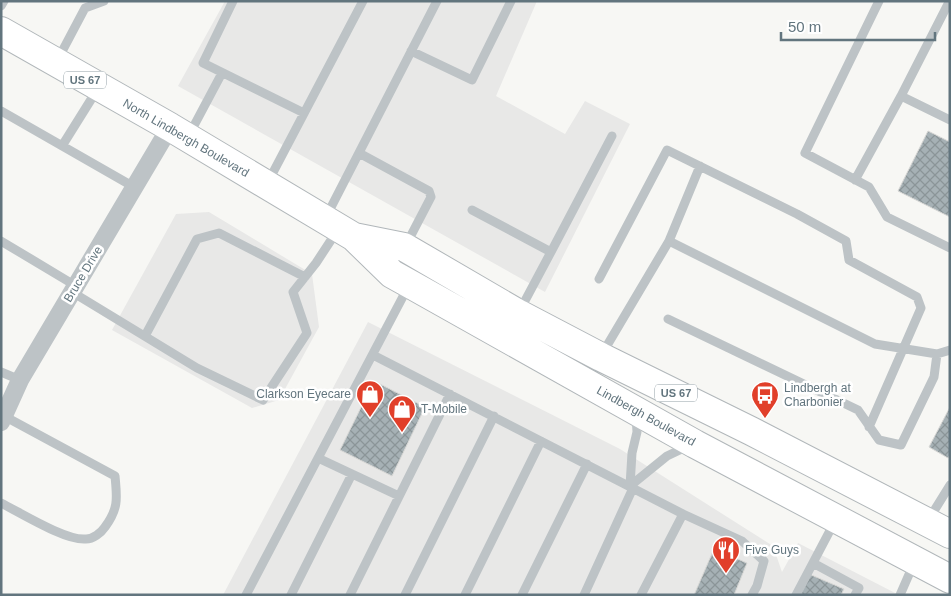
<svg xmlns="http://www.w3.org/2000/svg" width="951" height="596" font-family="Helvetica,sans-serif">
<style>
.built{fill:#e8e8e7}
.building{fill:url(#building-cross-hatch);stroke:#d8d8d6}
.lines{fill:none;stroke-linecap:round;stroke-linejoin:round}
.primary-casing{stroke:#b1b7ba;stroke-width:30}
.lane{stroke:#bdc3c6;stroke-width:9}
.street{stroke:#bdc3c6;stroke-width:18}
.primary{stroke:#fff;stroke-width:28}
.labels{text-anchor:middle;stroke-width:5;stroke-linejoin:round;paint-order:stroke}
.shield{fill:#fff;stroke:#919ea5;stroke-width:1}
.shield-label{font-size:11px;font-weight:bold;fill:#62757e}
.street-label{font-size:12px;fill:#62757e;stroke:#fff}
.poi-label{font-size:12px;fill:#62757e;stroke:#fff;text-anchor:start}
</style>
<defs>
<pattern id="building-cross-hatch" width="8" height="8" patternUnits="userSpaceOnUse" patternTransform="scale(1.25)"><rect width="8" height="8" fill="#a6b1b5"/><path d="M0 0l8 8M0 8l8-8" fill="none" stroke="#8b9598"/></pattern>
</defs>
<rect width="100%" height="100%" fill="#f7f7f4"/>
<path class="built" d="M225,1h312l-41,95 69,38 20,-33 45,23 -85,168 -367,-206z
M209,212l103,62 7,53 -40,73 -27,8 -140,-78 64,-116z
M368,322l252,127 153,97 9,26 16,-29 101,52h-676z"/>
<path class="building" d="M928,131l22,11v75l-52,-26z
M374,381l51,26 -33,69 -52,-26z
M950,407v48l-2,3 -19,-11z
M714,549l33,14 -13,32h-40z
M809,574l35,15 -3,6h-41z"/>
<g class="lines">
<g class="primary-casing">
<path id="primary" d="M1,31l169,96 184,110 38,37 18,10 285,160 255,135
M354,237l50,10 115,67 82,43 150,74 199,103"/>
</g>
<path class="lane" d="M233,1l-30,62 101,50
M879,1l-74,152 64,34 18,30 63,31
M1,6l3,-5
M411,51l61,29 39,-79
M57,61l28,-53 19,-7
M901,96l47,-92
M1,111l133,76
M189,135l33,-62
M62,146l35,-56
M359,153l70,38 2,6 -25,48
M855,180l46,-84 49,24
M268,182l95,-181
M472,210l79,42 61,-116
M326,217l111,-216
M1,241l75,45
M669,241l206,103 62,10 13,-4
M599,279l68,-129 130,64 49,27 3,19 68,37 4,11 -52,119
M72,292l125,76 66,32 44,-67 -14,-41 23,-29 21,-32
M519,312l32,-60
M668,319l190,91 21,30 22,5 33,-68 3,-23
M145,336l52,-97 22,-6 86,44
M602,354l67,-113 31,-75
M373,355l310,159 59,27 22,20 -7,25 -5,9
M1,372l19,8
M636,416l1,16 -5,21 -2,33 37,-30 21,-10
M318,458l81,38
M1,503c20,10 65,38 85,36 7,0 15,-6 19,-12 14,-19 12,-29 10,-51l-111,-60
M929,519l21,-34
M813,563l46,25 -4,7
M246,595l162,-308
M291,595l61,-121
M350,595l100,-201
M405,595l89,-179
M465,595l76,-154
M522,595l65,-131
M584,595l49,-107
M641,595l42,-81
M796,595l39,-74
M900,595l14,-32"/>
<path class="street" d="M1,422l19,-42 150,-253"/>
<use href="#primary" class="primary"/>
</g>
<defs>
<g id="shop-pin" transform="scale(1.4375)"><path d="M0 17L-7.5 6A9.5 9.5 0 1 1 7.5 6Z" fill="#e13f2a" stroke="#fff"/><path d="M-5-2.5h2.3a2.7 3.5 0 0 1 5.4 0H5L5.5 6h-11ZM-1.5-2.5h3a1.5 2.3 0 0 0-3 0Z" fill="#fff"/></g>
<g id="bus-pin" transform="scale(1.4375)"><path d="M0 17L-7.5 6A9.5 9.5 0 1 1 7.5 6Z" fill="#e13f2a" stroke="#fff"/><path d="M-5-6H5V4H4V6H2V4H-2V6H-4V4H-5ZM-3.5-4V0h7V-4ZM-3.5 1.2v1.5H-2V1.2ZM2 1.2v1.5H3.5V1.2Z" fill="#fff"/></g>
<g id="restaurant-pin" transform="scale(1.4375)"><path d="M0 17L-7.5 6A9.5 9.5 0 1 1 7.5 6Z" fill="#e13f2a" stroke="#fff"/><path d="M-5-6h1v4h1v-4h1v4h1v-4h1v5L-1.5 .5V6h-2V.5L-5-1ZM5-6V6H3V1.5H1.5Q1.5-4 5-6Z" fill="#fff"/></g>
</defs>
<g fill-rule="evenodd">
<use href="#shop-pin" x="370" y="394"/>
<use href="#bus-pin" x="765" y="395"/>
<use href="#shop-pin" x="402" y="409"/>
<use href="#restaurant-pin" x="726" y="550"/>
</g>
<g class="labels">
<g class="shield">
<rect x="64" y="71.5" width="42" height="17" rx="4"/>
<rect x="655" y="384.5" width="42" height="17" rx="4"/>
</g>
<g class="shield-label">
<text x="85" y="84">US 67</text>
<text x="676" y="397">US 67</text>
</g>
<g class="street-label">
<text transform="translate(186 138) rotate(30)" y="4">North Lindbergh Boulevard</text>
<text transform="translate(83 274) rotate(-59)" y="4">Bruce Drive</text>
<text transform="translate(646 416) rotate(29)" y="4">Lindbergh Boulevard</text>
</g>
<g class="poi-label">
<text x="784" y="392">Lindbergh at<tspan x="784" dy="14">Charbonier</tspan></text>
<text x="351" y="398" text-anchor="end">Clarkson Eyecare</text>
<text x="421" y="413">T-Mobile</text>
<text x="745" y="554">Five Guys</text>
</g>
</g>
<rect width="951" height="596" fill="none" stroke="#62757e" stroke-width="5"/>
<path d="M781 32v8h154v-8" fill="none" stroke="#62757e" stroke-width="2.5"/>
<text x="788" y="32" font-size="15" fill="#62757e" stroke="#ffffff" stroke-width="4" paint-order="stroke">50 m</text>
</svg>
